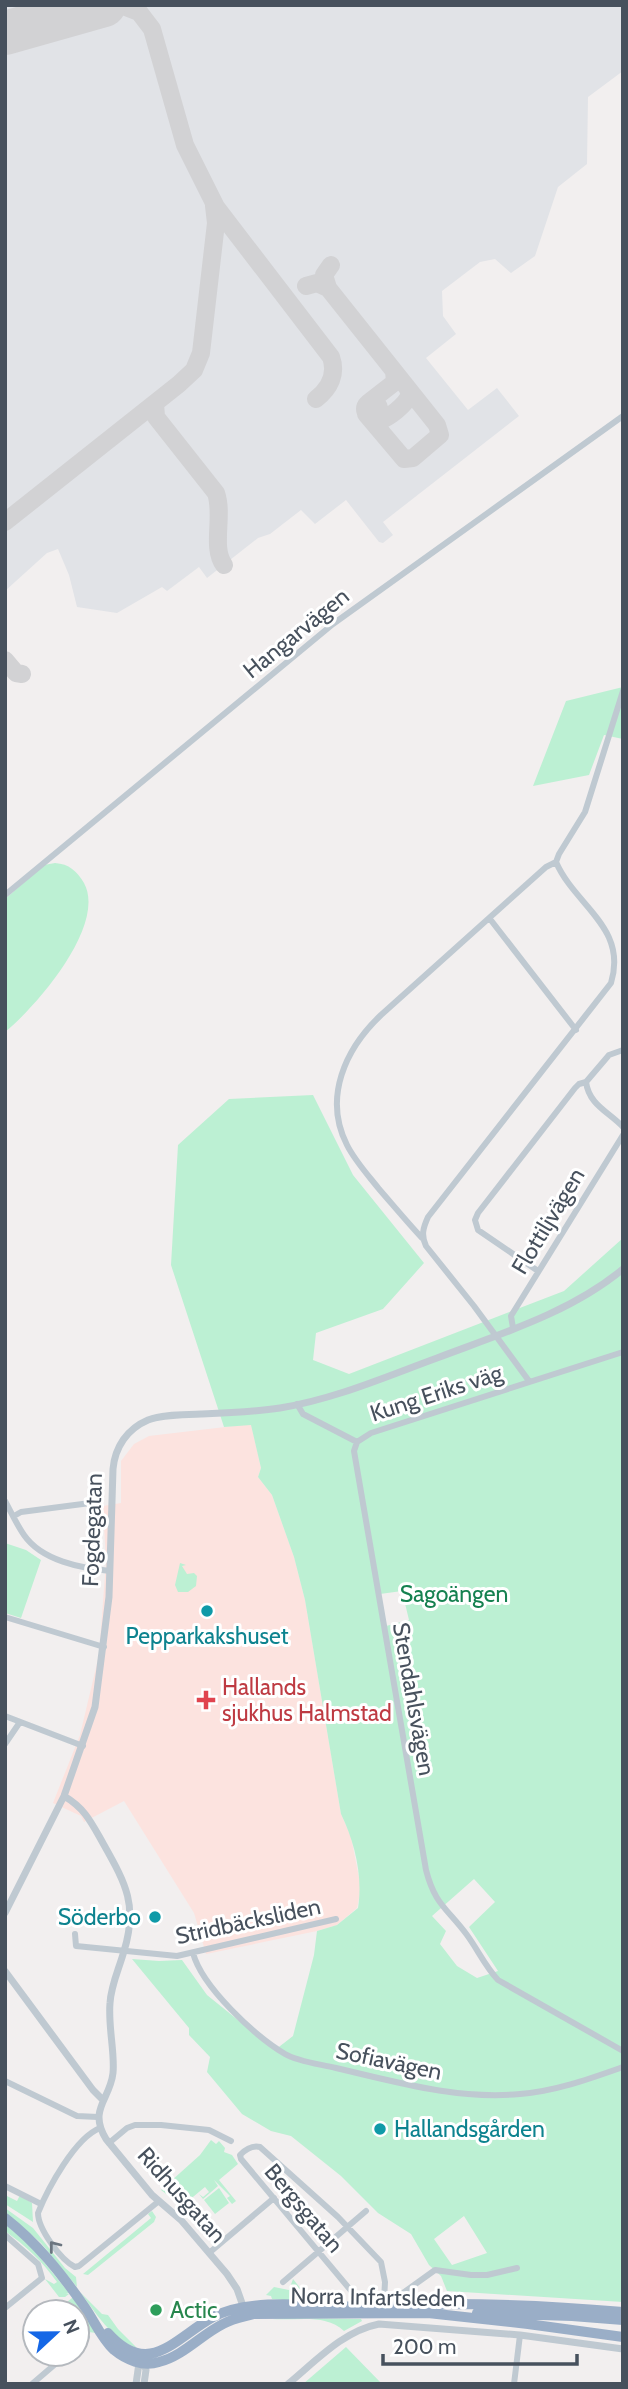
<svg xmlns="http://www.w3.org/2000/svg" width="628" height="2389" font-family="Cabin,sans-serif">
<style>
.medical{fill:#fce3df}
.airport{fill:#e1e3e7}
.green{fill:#bcf0d3;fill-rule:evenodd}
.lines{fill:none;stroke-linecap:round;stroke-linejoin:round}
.taxiway{stroke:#d2d2d4;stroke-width:18}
.runway{stroke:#d2d2d4;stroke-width:44}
.minor{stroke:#bfc9d1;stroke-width:6}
.tertiary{stroke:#bfc9d1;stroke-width:7}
.trunk{stroke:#9aaec7;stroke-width:10}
.oneway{stroke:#6b7580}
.culture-dot{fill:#0f9aa8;stroke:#fff;stroke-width:2.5}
.health-dot{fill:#e0444e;stroke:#fff;stroke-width:2.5}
.leisure-dot{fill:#2e9e5b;stroke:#fff;stroke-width:2.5}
.labels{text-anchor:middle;stroke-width:6;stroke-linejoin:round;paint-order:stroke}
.street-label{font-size:23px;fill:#47515d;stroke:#fff}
.park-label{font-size:23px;fill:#158150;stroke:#fff}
.culture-label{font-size:23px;fill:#0d838f;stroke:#fff}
.health-label{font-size:23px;fill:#be3a42;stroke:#fff;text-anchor:start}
.leisure-label{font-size:23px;fill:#27864d;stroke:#fff;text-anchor:start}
</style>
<rect width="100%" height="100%" fill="#f2efef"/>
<path class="medical" d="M251,1424l10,44 -3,9 14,18 22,62 11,43 36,214 10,23 10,51 -4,20 -20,17 -20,6 -111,23 -12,-41 -70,-112 -40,21 -3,-6 -28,-13 27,-68 19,-80 7,-93 -3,-56 18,-3v-42l13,-17 15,-8z"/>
<path class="airport" d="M5,5h618v66l-35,26 -1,67 -29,23 -23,69 -24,17 -16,-14 -15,3 -38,29 1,25 13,18 -30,24 42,52 29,-22 22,28 -136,106 10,13 -10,8 -4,-1 -33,-42 -31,24 -14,-14 -31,24 -12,4 -51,40 -8,-11 -32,24 -5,-4 -45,26 -40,-6 -8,-32 -11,-26 -11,4 -42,38z"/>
<path class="green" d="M623,687v52l-19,-4 -15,40 -56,11 33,-85z
M55,863c14,1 22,8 29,20 23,42 -48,124 -79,149v-133l39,-34z
M313,1095l40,80 71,88 -41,46 -67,24 -3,27 36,14 215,-83 59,-53v1064l-176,-11 -6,-15 -12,-11 -18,-31 -33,-21 -37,-37 -50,-40 -20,-5 -29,-17 -35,-42 3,-15 -21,-22v-7l-57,-69 27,2 23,-1 25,35 68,55 18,-14 21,-81 3,-24 20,-6 21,-17c5,-32 -3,-65 -17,-94l-36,-214 -11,-43 -22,-62 -14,-18 3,-9 -10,-43 -27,2 -53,-162 7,-120 51,-46zM402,1591l7,29 -23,6 -6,-32zM474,1879l21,23 -26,25 29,44 -21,7 -20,-12 -17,-22 6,-13 -14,-15zM464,2216l23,37 -35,12 -18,-26z
M5,1543l21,7 15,10 -20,58 -16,-5z
M180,1563l6,2 -4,1 5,8 7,-1 3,3 -1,10 -8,6h-10l-3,-7z
M211,2140l5,4 3,-3 6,7 -1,4 8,3 6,9 -19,16 17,21 -4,3 -5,-6 3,-2 -16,-16 4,6 -15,13 -4,-5 4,3 6,-5 -4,-5 -23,19 -21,-16 39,-35z
M219,2188l10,15 -14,11 -11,-14z
M5,2195l12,6 3,-6 12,8 1,19 -28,-18z
M5,2208l28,20 32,40 11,9 1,10 -36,-44 -36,-31z
M152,2211l4,6 -2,5 -66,53 -5,-1 68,-56 -3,-4z
M5,2224l25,21 39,48h-3l3,1 -4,3h-6l-14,-18 9,5 3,-2c-15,-21 -31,-36 -52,-51z
M293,2279l16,20 35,3 -8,2 -64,-5 -1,-3 -5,-1 8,-8 15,3z
M80,2292l22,22 6,1 10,14 19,19c-26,-9 -41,-35 -57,-56z
M72,2298h1l23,35 -7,-1 -12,-13v-7h-6l-5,-6 1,-4z
M286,2318l75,1 1,2 -18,10c-19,-18 -47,-10 -72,-12z
M346,2347l36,37h-79z"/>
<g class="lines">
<path class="taxiway" d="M121,5l18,7 13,17 33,116 31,62 115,150c6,17 -1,31 -15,42
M306,286l11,-3 11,5 -4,-13 7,-10
M328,288l109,137 3,10 -27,23 -9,1 -38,-45
M365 409a7 7 0 1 1 14 0a7 7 0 1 1-14 0Z
M155,403l1,14 60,76c8,23 -5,54 8,72
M368,403l27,-21 -1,-11
M370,418l7,4c12,-4 29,-17 33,-28l-3,-7
M5,522l174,-138 15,-14 7,-17 15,-130 -2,-17
M5,660l11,13 6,1"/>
<path class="runway" d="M5,33l99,-28"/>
<path class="minor" d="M5,895l328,-271 290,-208
M490,919l86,111
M623,1050l-14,5 -23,27c3,23 23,30 37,45
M422,1238c-15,-16 -29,-33 -43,-49 -11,-14 -24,-28 -32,-44 -24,-47 -2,-96 34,-130l165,-148 10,-5
M538,1271l-60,-41 -3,-10 3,-7 97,-125 4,-4 7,-2
M513,1328l-2,-12 112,-181
M529,1381l-55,-75 -48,-60c-5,-11 -3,-18 2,-29l183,-234c17,-56 -36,-77 -55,-121l3,-8 26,-42 38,-121
M297,1404l6,10 54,28 -3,9 72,419c9,35 21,38 41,65 11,15 18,31 31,45l125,71
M357,1442l14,-9 252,-81
M5,1501c6,11 12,24 19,34 18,26 57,33 86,36
M14,1516l7,-4 77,-10
M5,1617l99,30
M5,1716l78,30
M5,1744l15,-22
M75,1934l1,12 101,10 159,-37
M193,1953c9,34 62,83 92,101 14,8 35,10 51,14 60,14 122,32 184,26 36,-3 69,-15 103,-27
M5,2081l72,35 21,1
M100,2128c-25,10 -52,60 -62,85 0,16 23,47 37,54l4,-1 80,-65
M109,2143l18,-15 8,-3h26l48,5 22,11
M5,2186l36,18
M5,2235l33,29 4,14 -37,30
M209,2253l65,-55
M283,2282l83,-71
M384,2300l1,-18 -4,-20 -43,-45 -78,-70c-8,-2 -14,2 -20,8l1,4 117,140c13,0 26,2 38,-1l39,-28 36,5h16l30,-7
M77,2346l10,-9
M32,2384l35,-30
M514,2384l6,-49"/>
<path class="tertiary" d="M64,1796c22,13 28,28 40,49 22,39 34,61 20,106 -5,18 -13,34 -14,52 -2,24 5,49 3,70 -3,27 -25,36 -7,66l46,56 29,25 46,54 10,15 6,17 3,3
M5,1913l59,-117 31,-89 14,-110 4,-128c2,-22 14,-40 35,-49 16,-6 36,-5 53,-6 26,-1 53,-2 79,-6 55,-9 105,-31 157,-50 63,-24 133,-45 186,-89
M5,1971l88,119 9,9
M142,2359l4,11 -2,14
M136,2384l3,-21 14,-9
M288,2384c28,-23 55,-53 91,-60l141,11 103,14"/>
<path class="trunk" d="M5,2218c32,25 56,55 79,88 10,14 17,32 30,44 12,10 29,17 45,12 24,-6 42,-27 64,-38 10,-6 20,-7 31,-10l174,-1 100,11 95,13
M477,2313l95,3 51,4
M108,2333c41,46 67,5 105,-16 38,-21 110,-10 153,-10 29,0 57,-2 86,-3 57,0 114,3 171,8"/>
</g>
<defs><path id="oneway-chevron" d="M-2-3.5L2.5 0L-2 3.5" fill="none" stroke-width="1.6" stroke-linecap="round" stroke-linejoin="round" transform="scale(1.75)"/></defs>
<use class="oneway" href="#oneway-chevron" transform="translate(54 2246) rotate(-128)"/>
<g class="culture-dot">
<circle cx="207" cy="1611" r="7"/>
<circle cx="155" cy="1917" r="7"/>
<circle cx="380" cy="2129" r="7"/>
</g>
<path class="health-dot" d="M202.5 1689.5h7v7h7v7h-7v7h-7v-7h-7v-7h7z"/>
<circle class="leisure-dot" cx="156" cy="2310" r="7"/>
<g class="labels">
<g class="street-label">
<text transform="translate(296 633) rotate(-39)" y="8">Hangarvägen</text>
<text transform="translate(548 1221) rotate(-59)" y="8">Flottiljvägen</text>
<text transform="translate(436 1393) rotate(-18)" y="8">Kung Eriks väg</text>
<text transform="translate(92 1530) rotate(-88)" y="8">Fogdegatan</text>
<text transform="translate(414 1699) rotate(80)" y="8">Stendahlsvägen</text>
<text transform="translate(248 1921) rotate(-12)" y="8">Stridbäcksliden</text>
<text transform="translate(389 2061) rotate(12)" y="8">Sofiavägen</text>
<text transform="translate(182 2195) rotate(48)" y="8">Ridhusgatan</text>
<text transform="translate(304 2208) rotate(50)" y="8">Bergsgatan</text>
<text transform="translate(378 2297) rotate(1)" y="8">Norra Infartsleden</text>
</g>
<g class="park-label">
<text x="454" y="1602">Sagoängen</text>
</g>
<g class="culture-label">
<text x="207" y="1644">Pepparkakshuset</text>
<text x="141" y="1925" text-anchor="end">Söderbo</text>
<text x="394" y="2137" text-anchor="start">Hallandsgården</text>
</g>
<g class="health-label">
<text x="222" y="1695">Hallands<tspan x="222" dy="26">sjukhus Halmstad</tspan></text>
</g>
<g class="leisure-label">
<text x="170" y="2318">Actic</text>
</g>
</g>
<rect width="628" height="2389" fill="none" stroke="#47515d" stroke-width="14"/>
<g transform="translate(56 2333) rotate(68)"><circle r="33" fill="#ffffff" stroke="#b5b9be" stroke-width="2"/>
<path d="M0-5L12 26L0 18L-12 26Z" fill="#1567e6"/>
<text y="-10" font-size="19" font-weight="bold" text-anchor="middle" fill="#47515d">N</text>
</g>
<path d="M383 2354v10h194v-10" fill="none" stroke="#47515d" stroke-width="3.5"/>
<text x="393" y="2354" font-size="21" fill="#47515d" stroke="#ffffff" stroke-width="5" paint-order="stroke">200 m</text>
</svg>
